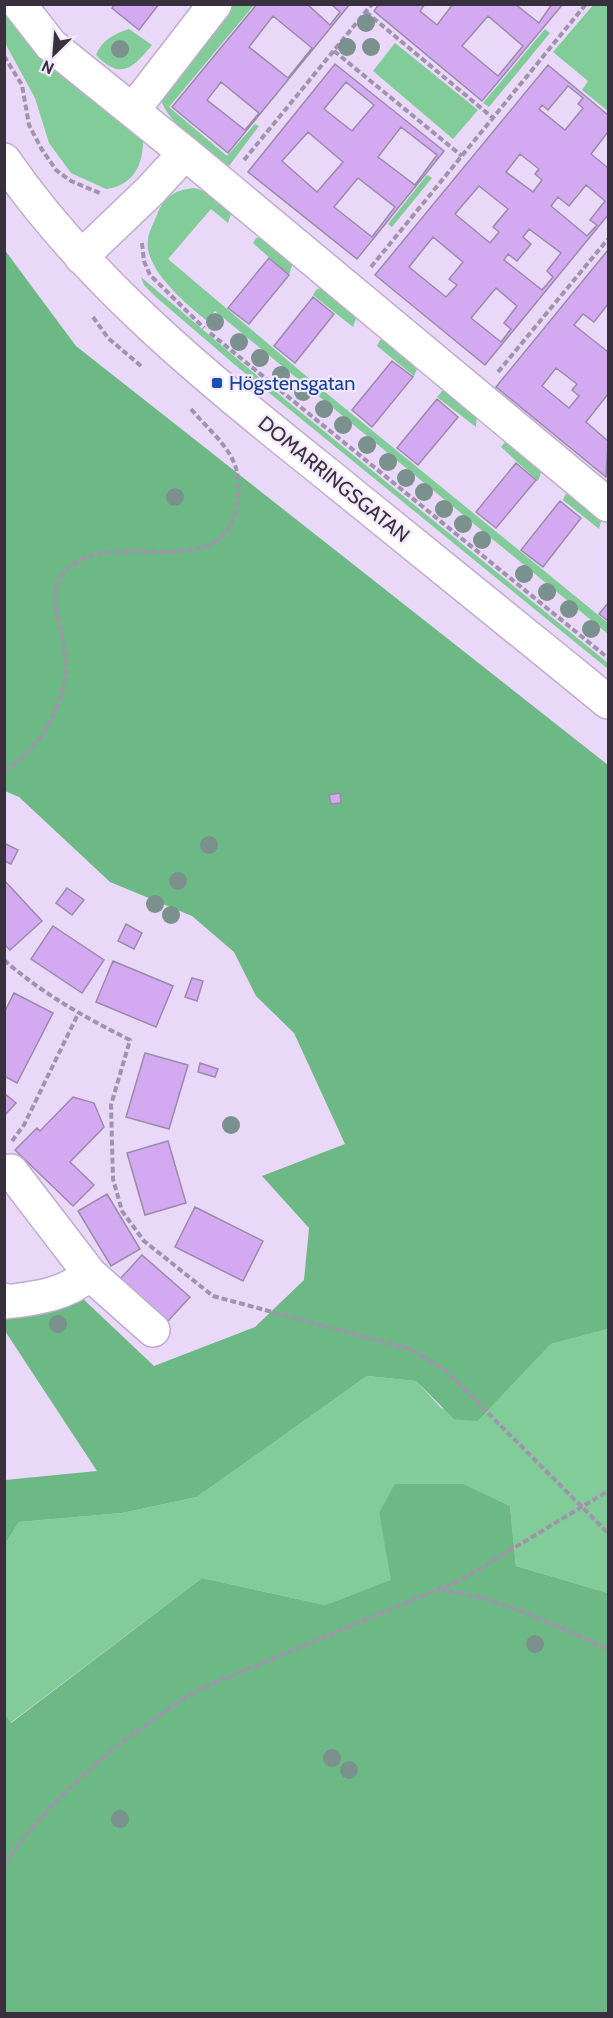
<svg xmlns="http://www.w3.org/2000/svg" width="613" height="2018" font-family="Cabin,sans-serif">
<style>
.green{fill:#81cc99}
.forest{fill:#6cb986}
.building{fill:#d3aaf1;stroke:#9b8aa9;stroke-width:1.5;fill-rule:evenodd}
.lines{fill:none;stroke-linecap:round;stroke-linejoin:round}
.minor-casing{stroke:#bfadcd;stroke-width:36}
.path{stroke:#a193ac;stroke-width:4;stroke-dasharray:6 3;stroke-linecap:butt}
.minor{stroke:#fff;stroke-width:33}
.tree{fill:#7a918d}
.transit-dot{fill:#1a4fb4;stroke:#f3e8fc;stroke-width:2}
.labels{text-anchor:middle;stroke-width:4.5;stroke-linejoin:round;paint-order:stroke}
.transit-label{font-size:20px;fill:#164399;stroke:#f3e8fc;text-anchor:start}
.street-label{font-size:20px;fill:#38303d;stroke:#f3e8fc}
</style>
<rect width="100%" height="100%" fill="#ead8f9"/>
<path class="green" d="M594,4l14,1v106l-26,-21 6,-9 -35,-29z
M4,5l139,131c1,27 -8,49 -37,53l-35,-16 -22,-30 -14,-45 -30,-55z
M225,5h29l-85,102 58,49 28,-32 4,2 -30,40c-24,-20 -63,-41 -70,-72z
M129,29l23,16c-19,23 -31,36 -56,10 6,-15 18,-21 33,-26z
M545,29l5,4 -61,74 -6,-4z
M395,43l83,67 -25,29 -80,-68z
M427,175l5,3 -40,49 -4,-3z
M194,188c15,3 26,16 37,26l-3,9 -17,-14 -43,50 157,133 283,231v11l-393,-323 -9,9c-20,-16 -63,-52 -58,-81 1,-9 7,-18 10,-27 8,-17 18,-22 36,-24z
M266,237l27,25 -4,13 -36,-32 3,-5z
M141,277l146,124 321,262v6l-373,-304 -79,-68 -12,-12z
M324,286l34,27 -5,14 -40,-32 3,-5z
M389,338l30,26 -5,12 -37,-30 3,-6z
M444,389l33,22 -1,16 -39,-30z
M507,440l35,30 -4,11 -37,-34z
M573,490l30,24 -4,15 -36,-29 2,-5z
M608,1329v264l-92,-27 -6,-60 -46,-22 -85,29 13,67 -67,25 -123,-27 -192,145 -5,-9v-170l14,-22 103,-9 75,-16 170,-121 49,5 25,27 37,13 73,-77z"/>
<path class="forest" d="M4,249l72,97 532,419v564l-57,15 -73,77 -24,-2 -38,-38 -49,-5 -170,121 -75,16 -103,9 -14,22v-64l92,-9 -92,-140v-15l74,-21 75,71 101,-39 49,-47 5,-52 -47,-52 83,-32 -51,-111 -38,-37 -22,-44 -42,-36 -82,-34 -91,-85 -14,-6z
M395,1484h69l46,22 6,60 92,27v420h-603v-299l6,9 191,-145 123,27 66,-25 -12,-67z"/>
<path class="building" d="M115,4h44l-20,26 -27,-22z
M257,4h50l23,21 10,-13 -9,-8h19l-122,149 -56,-46zM273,16l39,32 -24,30 -39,-31zM221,82l38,31 -14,17 -38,-30z
M379,4h46l-5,7 17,14 16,-21h62l24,19 13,-19h11l-81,97 -108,-90zM488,16l35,30 -25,30 -36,-30z
M335,64l109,87 -87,108 -109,-87zM346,82l28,23 -22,26 -28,-22zM401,127l36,28 -22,30 -37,-28zM308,132l35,30 -26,30 -35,-31zM358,178l37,29 -23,30 -38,-30z
M548,65l60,50v17l-17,22 17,14v47l-123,150 -110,-90zM568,86l15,12 -5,6 5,4 -18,22 -26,-21 3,-4 6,5zM520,154l19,15 -4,5 7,6 -9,12 -27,-20zM586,185l19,16 -15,19 7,5 -10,11 -36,-30 7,-9 11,9zM479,186l29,23 -15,18 6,5 -9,11 -35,-29zM529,229l32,24 -14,18 6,6 -11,13 -38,-30 4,-6 9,7 14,-17 -8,-7zM433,237l30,25 -14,17 8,6 -11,12 -37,-30zM496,288l21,18 -13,17 7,6 -10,13 -30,-24z
M608,250v54l-14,18 -11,-8 -9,11 34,27v42l-22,28 22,19 -2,36 -110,-90zM556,368l21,16 -5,6 7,6 -10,12 -27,-22z
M269,258l20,17 -40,49 -21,-16z
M313,297l21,17 -39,49 -21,-17z
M392,361l21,16 -41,50 -20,-17z
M437,399l21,18 -40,48 -21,-17z
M516,463l20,17 -40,48 -20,-16z
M560,501l21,17 -38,49 -22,-17z
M608,603v18l-9,-7z
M340,793l1,10 -10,1 -2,-9z
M4,843l14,7 -7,14 -7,-3z
M4,880l38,41 -32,29 -6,-6z
M67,888l17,12 -12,15 -16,-12z
M126,924l16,9 -8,16 -16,-8z
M53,926l51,34 -22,33 -51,-34z
M113,961l60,25 -17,41 -60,-25z
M192,978l11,3 -6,20 -12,-4z
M14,993l39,20 -36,70 -13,-7v-63z
M145,1053l43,12 -19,64 -43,-12z
M200,1063l18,6 -3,8 -17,-5z
M4,1093l12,10 -12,13z
M73,1097l21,6 10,24 -34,35 24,23 -21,21 -58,-56 22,-22 3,3z
M168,1141l18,62 -41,12 -18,-62z
M107,1194l33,55 -29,17 -33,-55z
M195,1207l68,34 -20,40 -68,-34z
M142,1255l48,42 -22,24 -48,-42z"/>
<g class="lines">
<g class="minor-casing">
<path id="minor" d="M19,4l32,41 134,108 423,352
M133,110l82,-106
M4,160c84,122 203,218 318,310 95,77 191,154 286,232
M81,257l69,-66 35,-38
M11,1171l79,103 63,56
M4,1300l1,2c32,-4 60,-7 85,-28"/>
</g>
<path class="path" d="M366,12l127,106
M334,51l128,105
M4,56l18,29 7,40 12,23 15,22 15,11 31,13
M244,160l128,-156
M142,243l2,18 6,14 54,53
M371,267l215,-263
M93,317l15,21 33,28
M210,333l398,325
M498,372l110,-133
M4,770c33,-16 58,-62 62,-97 1,-10 -2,-22 -3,-32 -2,-20 -15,-42 -3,-62 37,-62 158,12 176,-69 11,-52 -14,-65 -45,-101
M4,960c39,34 80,57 126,80l-19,65 2,74 9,32 22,30 69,55 197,53 35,21 163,163
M12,1141l12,-16 54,-111
M440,1590c61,7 113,35 168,59
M4,1865c49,-72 121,-130 196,-176l261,-109 147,-89"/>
<use href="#minor" class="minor"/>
</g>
<g class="tree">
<circle cx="366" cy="23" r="9"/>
<circle cx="347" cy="47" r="9"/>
<circle cx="371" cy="47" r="9"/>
<circle cx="120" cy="49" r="9"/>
<circle cx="215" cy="322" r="9"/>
<circle cx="239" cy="342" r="9"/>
<circle cx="260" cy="358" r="9"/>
<circle cx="281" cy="375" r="9"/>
<circle cx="303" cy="392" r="9"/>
<circle cx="324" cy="409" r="9"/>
<circle cx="343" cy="425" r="9"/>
<circle cx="367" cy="445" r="9"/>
<circle cx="388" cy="462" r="9"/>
<circle cx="406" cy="478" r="9"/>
<circle cx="424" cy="492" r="9"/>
<circle cx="175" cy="497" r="9"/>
<circle cx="444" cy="509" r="9"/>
<circle cx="463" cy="524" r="9"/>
<circle cx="482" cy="540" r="9"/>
<circle cx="524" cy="574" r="9"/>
<circle cx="547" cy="592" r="9"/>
<circle cx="569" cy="609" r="9"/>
<circle cx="591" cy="629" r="9"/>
<circle cx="209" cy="845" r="9"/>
<circle cx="178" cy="881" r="9"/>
<circle cx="155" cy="904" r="9"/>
<circle cx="171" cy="915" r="9"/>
<circle cx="231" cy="1125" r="9"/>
<circle cx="58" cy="1324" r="9"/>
<circle cx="535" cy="1644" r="9"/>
<circle cx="332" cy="1758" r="9"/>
<circle cx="349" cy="1770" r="9"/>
<circle cx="120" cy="1819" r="9"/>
</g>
<rect class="transit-dot" x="211" y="377" width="12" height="12" rx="3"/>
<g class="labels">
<g class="transit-label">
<text x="229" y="390">Högstensgatan</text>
</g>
<g class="street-label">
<text transform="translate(334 479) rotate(39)" y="7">DOMARRINGSGATAN</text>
</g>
</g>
<rect width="613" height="2018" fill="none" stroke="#38303d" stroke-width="12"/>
<g transform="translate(54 54) rotate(205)" stroke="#f3e8fc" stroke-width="4.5" paint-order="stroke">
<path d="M0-4.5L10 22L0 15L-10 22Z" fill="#38303d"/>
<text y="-9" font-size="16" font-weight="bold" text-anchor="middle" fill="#38303d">N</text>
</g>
</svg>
